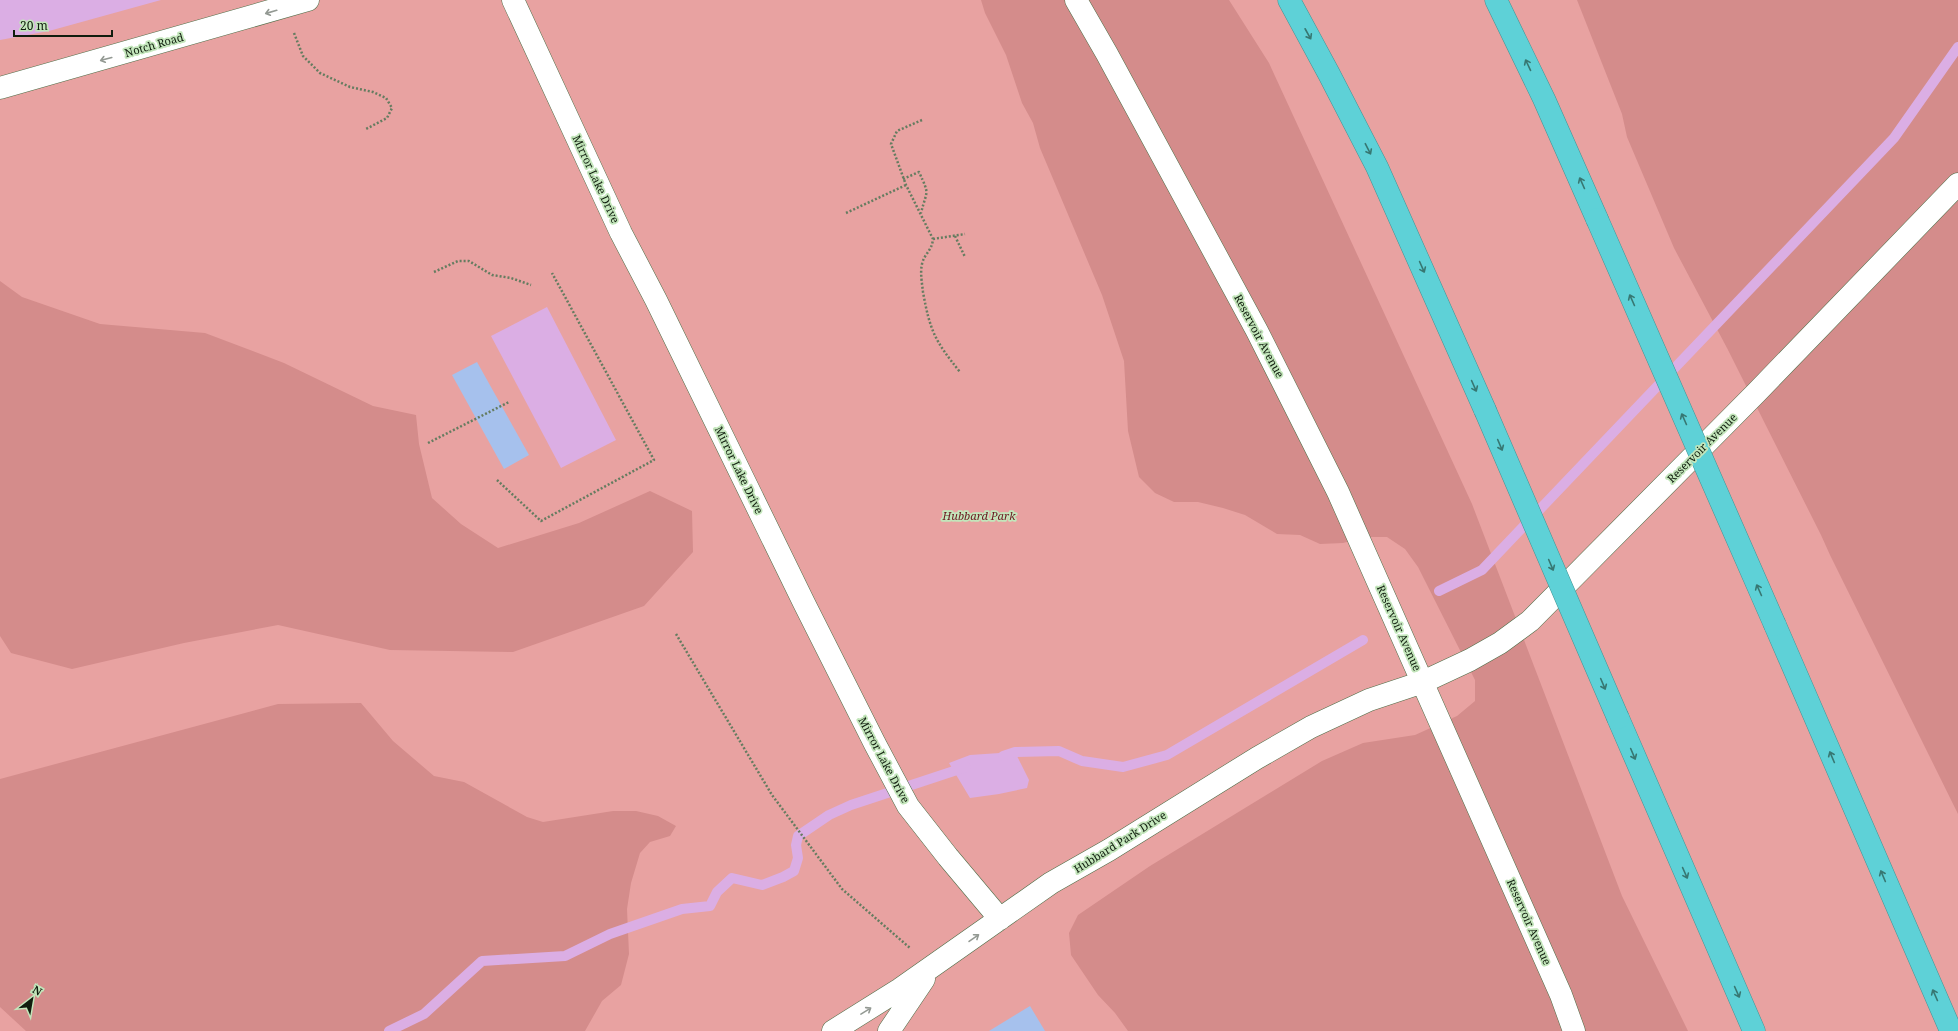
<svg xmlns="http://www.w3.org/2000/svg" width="1958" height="1031" font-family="'Noto Serif',serif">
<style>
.green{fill:#e8a2a1}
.forest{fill:#d48c8b}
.water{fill:#dbaee4}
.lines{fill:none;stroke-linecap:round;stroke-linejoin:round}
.stream{stroke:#dbaee4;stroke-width:10}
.building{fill:#a6c1ed}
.street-casing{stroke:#4e6d47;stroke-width:23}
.highway-casing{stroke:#439291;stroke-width:23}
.path{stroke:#657c60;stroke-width:2.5;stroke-dasharray:2 2;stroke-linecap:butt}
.street{stroke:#fff;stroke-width:22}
.highway{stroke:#5ed1d7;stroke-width:22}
.highway-bridge-casing{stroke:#439291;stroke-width:23;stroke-linecap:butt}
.highway-bridge{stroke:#5ed1d7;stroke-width:22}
.oneway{stroke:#939993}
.oneway2{stroke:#377772}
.labels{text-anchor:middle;stroke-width:3.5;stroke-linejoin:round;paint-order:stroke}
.street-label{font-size:11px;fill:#101d0e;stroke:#c3e6bb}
.park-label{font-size:11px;font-style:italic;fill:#6b161f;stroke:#c3e6bb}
</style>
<rect width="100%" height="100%" fill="#c3e6bb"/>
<path class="green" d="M0,0h1958v1031h-1958z"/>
<path class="forest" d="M981,0h248l40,63 203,441 150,392 66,135h-560l-13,-18 -17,-18 -27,-40 -2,-22 9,-18 72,-49 172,-105 41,-18 52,-8 42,-19 18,-15v-21l-57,-113 -13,-18 -18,-12h-21l-23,6 -23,1 -20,-9 -23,-1 -32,-19 -22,-7 -25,-6h-24l-19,-9 -16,-16 -11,-46 -4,-70 -22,-66 -62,-147 -7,-25 -11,-20 -16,-48 -21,-42z
M1577,0h381v814l-128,-259 -9,-20 -94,-187 -53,-100 -47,-111 -5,-23z
M0,281l22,16 78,27 105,9 79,30 89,43 43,9 3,29 13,54 29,26 37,24 81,-25 71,-32 42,20 1,41 -49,54 -131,46 -123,-2 -112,-25 -94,18 -112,26 -61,-16 -11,-17z
M361,703l32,38 41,35 30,6 63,35 16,5 70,-11h23l22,5 18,10 -6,10 -20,6 -10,11 -9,30 -4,26 2,45 -8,31 -19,16 -17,30h-559l-26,-24v-228l278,-75z"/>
<path class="water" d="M0,0h161l-112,31 -49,9z
M547,307l69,133 -55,28 -70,-132z
M1015,752l14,28 -2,8 -28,6 -29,4 -21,-35 21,-8z"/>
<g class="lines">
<path class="stream" d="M1439,591l43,-21 412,-432 64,-91
M1003,756l12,-4 44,-1 23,10 41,6 44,-12 196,-115
M389,1031l35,-17 58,-53 83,-5 45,-22 72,-25 28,-3 7,-14 15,-14 30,7 21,-8 11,-6 4,-13 -2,-13 2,-9 31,-21 22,-10 115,-38"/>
</g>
<path class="building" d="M477,362l52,93 -25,14 -52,-94z
M1030,1006l15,25h-56z"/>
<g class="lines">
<g class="street-casing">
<path id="street" d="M513,0l108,233 35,67 148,303 71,141 33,62 40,51 52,62
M1076,0l31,54 150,277 81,161 223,503 13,36
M0,88l308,-88
M833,1031l67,-42 151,-106 58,-33 148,-92 54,-31 58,-27 54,-18 47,-22 30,-17 30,-22 227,-229 201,-208
M889,1031l35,-52"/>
</g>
<g class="highway-casing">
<path id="highway" d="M1289,0l40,74 48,93 108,243
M1496,0l48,99 53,120
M1775,625l176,406
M1618,718l136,313"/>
</g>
<path class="path" d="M294,33l9,23 17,17 30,14 23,5 13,6 6,10 -5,10 -21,11
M922,120l-25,11 -6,13 15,41 27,54c-1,12 -9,15 -11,25 -2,9 0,19 1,28 7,39 12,49 37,80
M903,179l16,-7c11,24 8,17 2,41
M846,213l60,-28
M955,236l10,21
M933,239l32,-5
M434,272l24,-11h11l23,14 19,3 20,7
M428,443l81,-41
M497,480l44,41 113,-61 -102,-187
M676,634l96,161 70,94 68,59"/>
<use href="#street" class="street"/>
<use href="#highway" class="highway"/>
<g class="highway-bridge-casing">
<path id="highway-bridge" d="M1597,219l178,406
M1485,410l133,308"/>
</g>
<use href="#highway-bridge" class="highway-bridge"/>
</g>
<defs><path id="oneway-shaft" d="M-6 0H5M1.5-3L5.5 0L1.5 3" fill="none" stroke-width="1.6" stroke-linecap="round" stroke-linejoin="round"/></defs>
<g class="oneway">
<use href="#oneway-shaft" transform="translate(271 12) rotate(164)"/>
<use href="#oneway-shaft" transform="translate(106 59) rotate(165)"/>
<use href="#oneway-shaft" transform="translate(974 938) rotate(-35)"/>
<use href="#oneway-shaft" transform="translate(866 1011) rotate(-32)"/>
</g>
<g class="oneway2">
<use href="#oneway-shaft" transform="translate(1308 34) rotate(61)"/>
<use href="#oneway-shaft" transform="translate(1528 65) rotate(-115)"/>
<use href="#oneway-shaft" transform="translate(1368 149) rotate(63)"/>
<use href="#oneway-shaft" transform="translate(1582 183) rotate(-114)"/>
<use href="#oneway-shaft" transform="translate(1422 267) rotate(66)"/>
<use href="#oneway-shaft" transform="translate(1632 300) rotate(-114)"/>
<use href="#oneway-shaft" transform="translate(1474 386) rotate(66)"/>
<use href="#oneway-shaft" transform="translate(1684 419) rotate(-114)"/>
<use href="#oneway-shaft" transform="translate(1500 445) rotate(67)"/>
<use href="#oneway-shaft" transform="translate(1551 565) rotate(67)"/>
<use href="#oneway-shaft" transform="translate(1759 590) rotate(-114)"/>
<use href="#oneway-shaft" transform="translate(1603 684) rotate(67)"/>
<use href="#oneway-shaft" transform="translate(1633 754) rotate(67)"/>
<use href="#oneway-shaft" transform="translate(1832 757) rotate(-113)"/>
<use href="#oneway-shaft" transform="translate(1685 873) rotate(66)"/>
<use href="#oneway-shaft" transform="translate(1883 876) rotate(-113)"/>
<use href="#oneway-shaft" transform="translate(1737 992) rotate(66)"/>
<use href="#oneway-shaft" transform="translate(1935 995) rotate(-114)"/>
</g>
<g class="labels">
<g class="street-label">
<text transform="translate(154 45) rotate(-16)" y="4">Notch Road</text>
<text transform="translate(596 179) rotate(65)" y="4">Mirror Lake Drive</text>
<text transform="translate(1259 336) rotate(62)" y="4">Reservoir Avenue</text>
<text transform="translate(1702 448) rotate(-45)" y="4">Reservoir Avenue</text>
<text transform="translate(739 470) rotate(64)" y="4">Mirror Lake Drive</text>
<text transform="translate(1399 628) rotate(66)" y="4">Reservoir Avenue</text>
<text transform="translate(884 760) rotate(62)" y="4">Mirror Lake Drive</text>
<text transform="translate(1120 842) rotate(-32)" y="4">Hubbard Park Drive</text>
<text transform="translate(1529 922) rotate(66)" y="4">Reservoir Avenue</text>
</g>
<g class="park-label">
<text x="979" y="520">Hubbard Park</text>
</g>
</g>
<g transform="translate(32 999) rotate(31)" stroke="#c3e6bb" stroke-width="3" paint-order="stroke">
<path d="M0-3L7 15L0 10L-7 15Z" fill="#101d0e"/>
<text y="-6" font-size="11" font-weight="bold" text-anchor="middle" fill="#101d0e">N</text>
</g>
<path d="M14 30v6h98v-6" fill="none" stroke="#101d0e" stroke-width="2"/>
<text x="20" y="30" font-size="12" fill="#101d0e" stroke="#c3e6bb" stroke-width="3" paint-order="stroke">20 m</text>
</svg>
